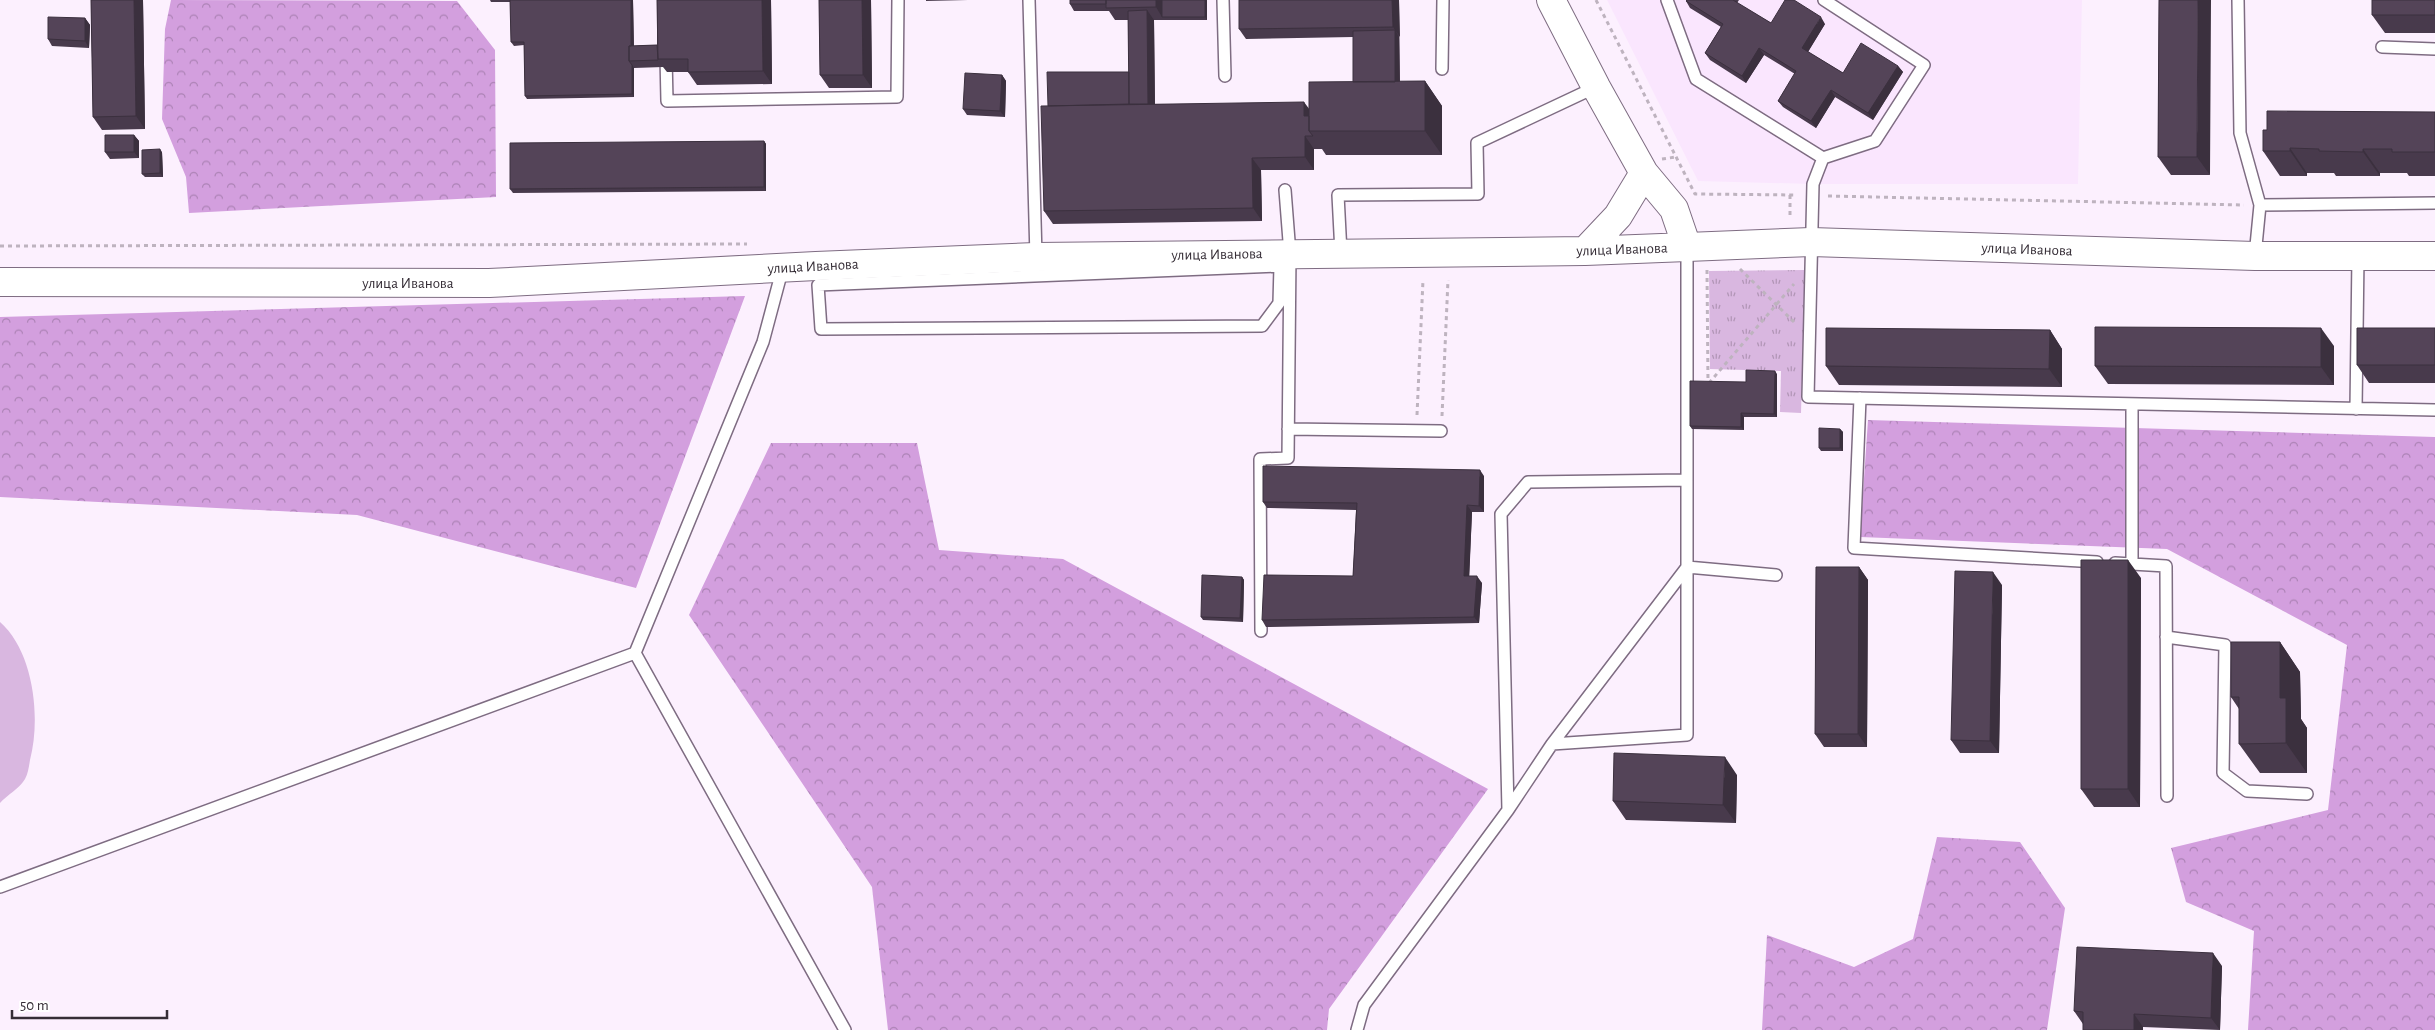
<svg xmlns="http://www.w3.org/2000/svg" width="2435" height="1030" font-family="'Alegreya Sans',sans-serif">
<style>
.built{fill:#fae6fe}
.grass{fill:url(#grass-tufts)}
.forest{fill:url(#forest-crowns)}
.green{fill:#d9b7e0}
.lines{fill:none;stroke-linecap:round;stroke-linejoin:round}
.service-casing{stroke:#7e6c82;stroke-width:14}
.tertiary-casing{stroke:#7e6c82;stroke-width:30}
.secondary-casing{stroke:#7e6c82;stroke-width:30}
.path{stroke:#beb3bf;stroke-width:3;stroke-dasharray:4 4;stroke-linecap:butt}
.service{stroke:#fff;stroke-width:11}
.tertiary{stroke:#fff;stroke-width:28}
.secondary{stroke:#fff;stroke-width:28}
.wall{fill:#483a4c}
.shaded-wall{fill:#3b303e}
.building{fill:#544458;stroke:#3b303e}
.labels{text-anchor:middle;stroke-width:5;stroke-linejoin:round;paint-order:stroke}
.street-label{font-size:15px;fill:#352d36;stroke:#fff}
</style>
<defs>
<pattern id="grass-tufts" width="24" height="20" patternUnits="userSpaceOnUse" patternTransform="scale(1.25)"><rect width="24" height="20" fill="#d9b7e0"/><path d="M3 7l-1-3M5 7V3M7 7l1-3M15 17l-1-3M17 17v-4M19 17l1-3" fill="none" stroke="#b195b6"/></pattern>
<pattern id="forest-crowns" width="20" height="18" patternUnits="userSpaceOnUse" patternTransform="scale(1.25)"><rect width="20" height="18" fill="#d39fde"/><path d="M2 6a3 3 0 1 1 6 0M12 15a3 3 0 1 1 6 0" fill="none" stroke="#ac82b5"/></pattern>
</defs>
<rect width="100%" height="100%" fill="#fcf0fe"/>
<path class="built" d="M1607,0h475l-4,184h-265l-115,-3z"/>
<path class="grass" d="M1805,270l-4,143 -21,-1 1,-41 -71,-2 -1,-98z"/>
<path class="forest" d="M171,0l286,1 38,49 1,147 -307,16 -3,-36 -24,-58 3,-90z
M745,296l-109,292 -279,-73 -357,-18v-180z
M1868,420l567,17v593h-187l6,-99 -68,-29 -15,-54 157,-38 19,-165 -180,-96 -307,-12z
M771,443h146l22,107 124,9 425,230 -159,220 -2,21h-439l-16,-143 -183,-272z
M1937,837l83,5 45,66 -18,122h-285l5,-95 87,32 59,-28z"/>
<path class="green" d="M0,622c34,30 41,96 30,138 -1,6 -2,14 -5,19 -5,9 -18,16 -25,24z"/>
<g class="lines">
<g class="service-casing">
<path id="service" d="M1029,0l7,257
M1223,0l2,76
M1667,0l29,79 127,79 52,-17 49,-76 -100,-65
M2238,0l2,133 20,72 -5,51
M2382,47l53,2
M666,57l1,44 230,-4 1,-97
M1442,69l1,-69
M1823,158l-10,26 -5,213 627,13
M2260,205l175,-2
M1341,253l-3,-58 140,-1 -1,-51 119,-56
M1280,266l-1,37 -17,23 -441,3 -3,-44z
M1860,398l-6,150 243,14
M2356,409l2,-153
M1288,429l153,2
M2115,563l51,3 1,230
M2132,564v-160
M1261,631l-1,-172 28,-1 2,-204 -5,-64
M2166,637l59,8 -2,128 24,18 60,3
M635,653l210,377
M1552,744l135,-177 89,8
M1508,810l-7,-296 27,-32 159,-2
M0,887l635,-234 128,-311 20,-75
M1357,1030l7,-25 144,-195 44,-66 135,-9v-488"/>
</g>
<g class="tertiary-casing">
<path id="tertiary" d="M1687,247l124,-5 444,14h180"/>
</g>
<g class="secondary-casing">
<path id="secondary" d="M1585,251l33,-35 26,-43
M0,282l489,1 327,-17 220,-9 549,-6 102,-4 -13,-38 -30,-36 -48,-86 -45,-87"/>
</g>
<path class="path" d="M1596,0l99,194 102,1
M1662,159l14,-2
M1790,195v24
M1828,196l416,9
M0,246l747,-2
M1740,269l54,53
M1707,270l1,114
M1709,383l85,-99
M1417,415l6,-135
M1442,416l6,-136"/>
<use href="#service" class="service"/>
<use href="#tertiary" class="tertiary"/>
<use href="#secondary" class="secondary"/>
</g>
<path class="wall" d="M91,0h52l2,129 -43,1 -9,-13z
M490,0h143l1,46 23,-1v-45h114l1,84 -75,1 -9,-13h-21l-4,-5 -29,1v29l-107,2 -2,-3 -1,-51 -10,1 -3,-4 -1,-40h-19z
M819,0h52l1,88h-43l-9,-13z
M926,0h42l-42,1z
M1207,0v20h-53l1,84 154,5 44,-27v-45l-107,2 -7,-10 160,-29 1,82 25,-1 17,25v49h-116l-4,-6h-8v21h-53l1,51 -209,3 -9,-13 4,-105 81,-34 -1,-52h-13l-6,-9h-35l-4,-7z
M1687,0h52l-2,3 34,20 54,1 -17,28 35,21 55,-7 5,6 -30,48 -38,-23 -19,31 -33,-21 -5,-6 17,-27 -31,-19 -18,28 -36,-23 -5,-7 16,-26 -31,-19 -4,-7z
M2159,0l51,175h-39l-13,-18z
M2435,0v33h-50l-13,-18z
M85,18l5,7 -1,23 -37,-2 -4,-7z
M1002,75l4,6 -1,36 -38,-2 -4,-6z
M2435,112v64h-26l-2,-3h-27v3h-44l-2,-3h-27v3h-27l-17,-25z
M134,135l5,6v17l-29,1 -5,-7z
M764,141l2,3v47l-253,2 -3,-4z
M162,152l1,25h-18l-3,-3z
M2435,328v55h-66l-12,-18z
M2050,330l12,19v38l-223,-2 -13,-19z
M2334,346v39l-226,-1 -13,-18z
M1777,374v43h-33v13l-52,-1 -2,-3 56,-44z
M1840,429l3,3v19h-22l-2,-3z
M1484,476v36h-12l-3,64 13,7 -3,40 -213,4 -4,-7 91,-44 3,-66 -89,-2 -4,-6z
M1859,567l9,13 -1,167h-43l-9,-13z
M1242,577l2,3 -1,42 -40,-2 -2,-3z
M2141,578l-1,229h-46l-13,-18z
M2002,585l-3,168h-39l-9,-13z
M2280,642l20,30 1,47 6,9v45h-47l-21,-29v-35l-8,-12z
M1737,775l-1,48 -110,-3 -13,-19z
M2222,966l-2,64 -77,-3v3h-60v-6l-9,-13z"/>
<path class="shaded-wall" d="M134,0h9l2,129 -9,-13z
M631,0h2l1,61h-3z
M762,0h9l1,84 -9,-13z
M862,0h9l1,88 -9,-13z
M1156,0h9l-3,17 -6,-10z
M1205,0h2v20l-2,-3z
M1392,0h7l1,37 -7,-10z
M2198,0h13l-1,175 -13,-18z
M1147,10l7,10 1,97 -7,-10z
M1821,17l4,7 -19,31 -4,-7z
M85,18l5,7 -1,23 -4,-7z
M1395,30l4,7 1,69 -5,-7z
M1759,48l5,7 -18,28 -4,-7z
M632,65l2,3v29l-2,-3z
M1898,66l5,6 -30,48 -5,-7z
M1002,75l4,6 -1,36 -5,-6z
M1425,81l17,25v49l-17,-24z
M1831,90l4,7 -19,31 -5,-7z
M1304,102l9,12v15l-9,-13z
M134,135l5,6v17l-5,-6z
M1305,136l9,13v21l-9,-13z
M764,141l2,3v47l-2,-4z
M2290,148l17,25v3l-17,-25z
M160,149l2,3 1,25 -3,-4z
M2363,149l17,24v3l-17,-24z
M1252,158l9,12 1,51 -9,-13z
M2321,328l13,18v39l-13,-18z
M2050,330l12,19v38l-13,-18z
M1775,371l2,3v43l-3,-3z
M1741,413l3,4v13l-3,-3z
M1840,429l3,3v19l-3,-3z
M1480,470l4,6v36l-5,-6z
M1467,505l5,7 -3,71 -5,-7z
M2128,560l13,18 -1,229 -12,-18z
M1859,567l9,13 -1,167 -9,-13z
M1993,572l9,13 -3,168 -9,-12z
M1477,576l5,7 -3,40 -5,-6z
M1242,577l2,3 -1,42 -3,-4z
M2280,642l20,30 1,47 6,9v45l-21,-30 -6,-45z
M1725,757l12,18 -1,48 -13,-18z
M2213,953l9,13 -2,64 -9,-12z
M2134,1014l9,13v3h-9z"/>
<path class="building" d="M91,0h43l2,116 -43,1z
M510,0h121v46h-2v15l3,4v29l-107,2 -1,-54h-13z
M657,0h105l1,71 -75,1v-13h-30z
M819,0h43l1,75h-43z
M1070,0h36v4h-36z
M1106,0h50v7l-50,1z
M1162,0h43v17h-43z
M1239,0h153l1,27 -154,2z
M1687,0h46l38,23 14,-23h9l27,17 -19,31 41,25 18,-30 37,23 -30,47 -37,-23 -20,31 -33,-20 18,-30 -37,-23 -17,28 -37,-23 18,-29 -37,-23z
M2159,0h39l-1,157h-39z
M2372,0h63v15h-63z
M1147,10l1,94h-19l-1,-93z
M48,17l37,1v23l-37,-2z
M1395,30v52h-42v-51z
M657,45l1,15 -29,1v-15z
M1047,72h82v32l-81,2z
M965,73l37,2 -2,36 -37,-2z
M1425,81v50h-116v-49z
M1304,102v14h5v15l4,5h-8v21l-53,1 1,50 -209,3 -3,-105z
M2267,111l168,1v40h-43v-3h-29v3l-44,-1v-2l-29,-1v3h-27v-21h4z
M105,135h29v17h-29z
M764,141v46l-254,2v-46z
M160,149v24l-18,1v-24z
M2095,327l226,1v39l-226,-1z
M1826,328l224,2 -1,39 -223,-3z
M2357,328h78v37h-78z
M1746,370l29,1 -1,43 -33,-1v14l-51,-1v-45l56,1z
M1819,428l21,1v19h-21z
M1263,466l217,4 -1,36 -12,-1 -3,71h13l-3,41 -212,3 2,-45 89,1 4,-73 -94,-1z
M2081,560h47v229h-47z
M1816,567h43l-1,167h-43z
M1955,571l38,1 -3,169 -39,-1z
M1202,575l40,2 -2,41 -39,-1z
M2231,642h49v56h6v45l-47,1v-47h-8z
M1614,753l111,4 -2,48 -110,-4z
M2077,947l136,6 -2,65 -77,-4v16h-51v-18l-9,-1z"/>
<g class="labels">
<g class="street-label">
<text transform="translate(1622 249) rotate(-2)" y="5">улица Иванова</text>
<text transform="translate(2027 249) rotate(2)" y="5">улица Иванова</text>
<text transform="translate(1217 254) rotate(-1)" y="5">улица Иванова</text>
<text transform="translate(813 266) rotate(-3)" y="5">улица Иванова</text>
<text x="408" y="288">улица Иванова</text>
</g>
</g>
<path d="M12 1010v8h155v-8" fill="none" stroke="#352d36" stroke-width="2.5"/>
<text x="20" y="1010" font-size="15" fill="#352d36" stroke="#ffffff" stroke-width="4" paint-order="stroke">50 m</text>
</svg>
